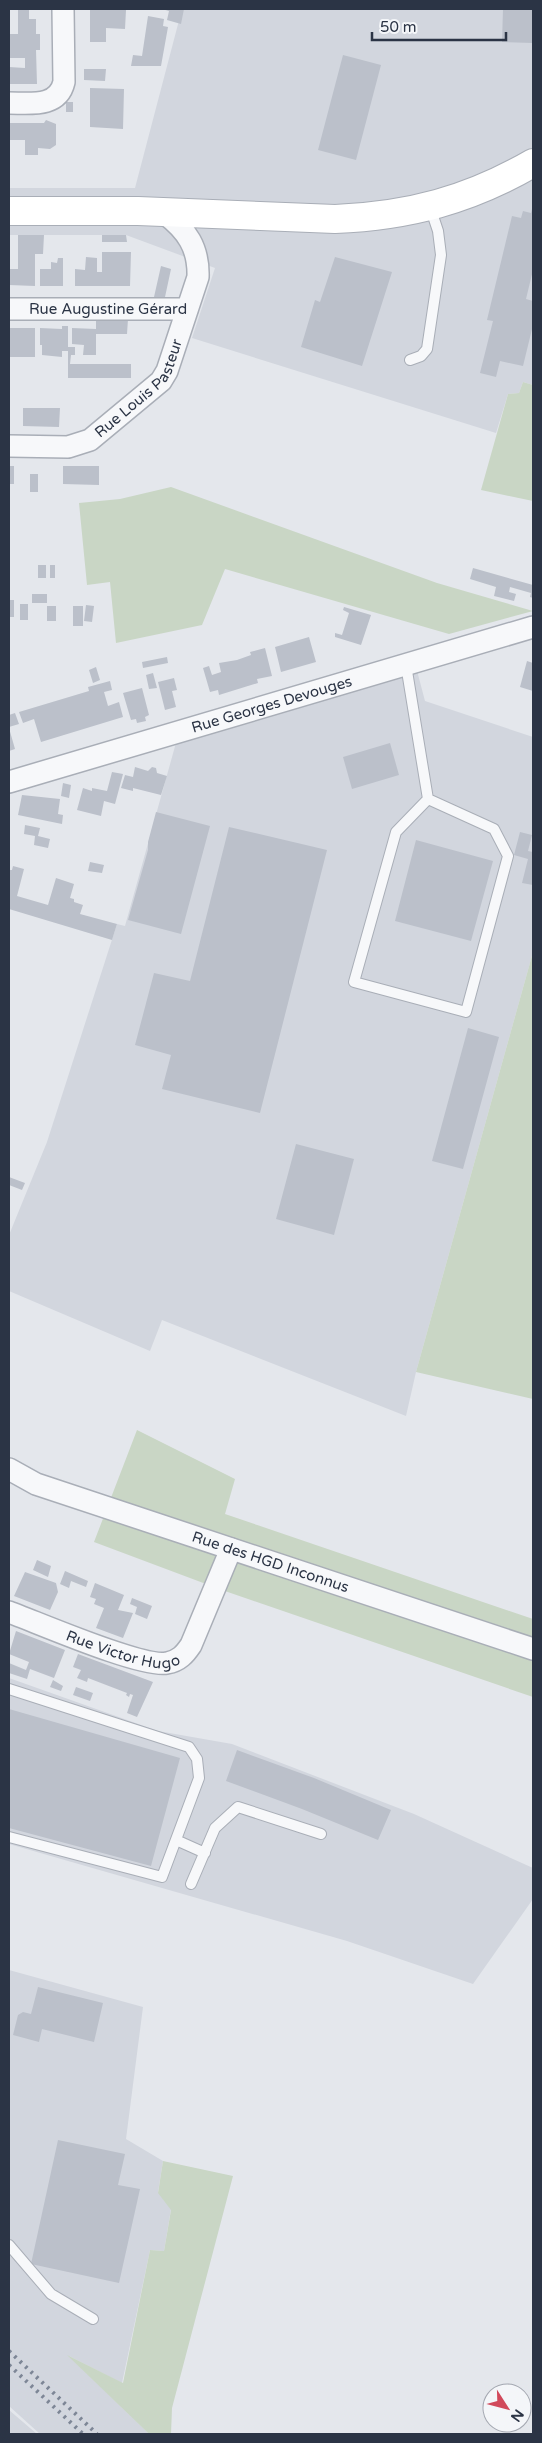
<svg xmlns="http://www.w3.org/2000/svg" width="542" height="2443" font-family="'Varela Round',sans-serif">
<style>
.built{fill:#d2d6de}
.green{fill:#c9d6c5}
.building{fill:#bbc0ca}
.lines{fill:none;stroke-linecap:round;stroke-linejoin:round}
.lane-casing{stroke:#a9aeb7;stroke-width:12}
.street-casing{stroke:#a9aeb7;stroke-width:24}
.secondary-casing{stroke:#a9aeb7;stroke-width:30}
.lane{stroke:#f7f8fa;stroke-width:10}
.street{stroke:#f7f8fa;stroke-width:21}
.secondary{stroke:#fff;stroke-width:28}
.rail{stroke:#7d8696;stroke-width:4;stroke-dasharray:2.5 5;stroke-linecap:butt}
.labels{text-anchor:middle;stroke-width:5;stroke-linejoin:round;paint-order:stroke}
.street-label{font-size:15px;fill:#2b3445;stroke:#f4f6f9}
</style>
<rect width="100%" height="100%" fill="#e4e7ec"/>
<path class="built" d="M182,9h351v376l-10,-3 -4,11 -11,1 -12,39 -304,-95 23,-70 -89,-33h-117v-47h126z
M415,663l10,38 108,36v215l-117,420 -10,44 -244,-96 -12,31 -141,-60v-56l38,-93 70,-218 8,2 54,-194z
M9,1678l149,53 74,13 182,70 119,54v31l-60,85 -126,-43 -338,-97z
M9,1970l134,37 -17,132 37,22 -5,31 13,17 -7,42 -14,-1 -28,133 -53,-27 80,78h-109l-31,-28z
M9,2410l28,24h-28z"/>
<path class="green" d="M523,382l10,3v116l-52,-11 27,-96 11,-1z
M171,487l266,96 96,28 -84,23 -224,-65 -23,56 -86,18 -6,-61 -23,3 -8,-82 41,-4z
M533,952v447l-117,-27z
M137,1430l98,49 -10,35 308,105v78l-311,-107 -128,-48z
M163,2161l70,15 -61,232 -1,26h-22l-82,-79 56,28 27,-133 14,1 7,-41 -13,-17z"/>
<path class="building" d="M18,9h11v10h7v15h4v16h-4l1,34h-28v-17l16,1v-10h-16v-24h9z
M162,9h22l-3,15 -14,-4 2,-9z
M503,9h30v34l-31,-1z
M90,10h36l-1,19 -19,-1v14h-16z
M148,16l16,3 -1,7 5,1 -7,39h-30l2,-11 9,1z
M343,55l38,10 -25,95 -38,-10z
M84,69h22l-1,12 -21,-1z
M90,88l34,1 -1,40 -33,-2z
M66,102h7v10h-7z
M46,120l10,4v21l-6,4 -12,-1v7h-13v-15h-16v-17h35z
M532,209l1,61 -7,29 7,2v24l-10,41 -23,-5 -4,16 -16,-4 13,-52 -6,-1 25,-104 9,2 2,-7 8,2z
M18,235h26l-1,19h-8v32l-26,-1v-16h9z
M102,235h24l1,7h-25z
M102,252h29l-1,34h-55v-17l10,1 1,-13 11,1v14h5z
M335,257l57,15 -30,94 -61,-19 14,-47 5,2z
M58,258h5v28h-23v-17h11v-7l6,1z
M161,266l10,3 -6,28h-11z
M96,319h32l-1,15h-31v21h-13l1,-10 -12,-1v-16l24,1z
M62,326h6v21h7v8h-4l-1,9h61v14h-63v-27h-6v6l-20,-2v-10h-2v-17l22,1z
M9,328h26v29h-25z
M23,408h37l-1,19 -36,-1z
M9,466h5v18h-5z
M63,466h36v19l-36,-1z
M30,474h8v18h-8z
M38,565h8v13h-8z
M50,565h5v13h-5z
M473,568l60,17v13l-3,-1 1,-4 -21,-6 -1,5 7,2 -2,7 -20,-5 2,-9 -26,-8z
M32,594h15v9h-15z
M9,600h5v17h-5z
M20,604h8v16h-8z
M86,605l8,1 -2,16 -8,-1z
M47,606h9v15h-9z
M73,606h10v20h-10z
M344,607l27,8 -10,30 -26,-8v-4l7,2 7,-22 -6,-3z
M309,637l7,25 -35,10 -6,-25z
M265,648l7,28 -15,3 1,4 -39,12 -1,-5 -8,2 -7,-24 6,-2 3,9 9,-3 -2,-9 18,-3 14,-5 -1,-3z
M167,657l1,6 -25,5 -1,-6z
M527,661l6,2v28l-13,-4z
M96,667l4,13 -7,3 -4,-13z
M153,673l4,15 -8,1 -3,-14z
M174,678l3,12 -5,1 4,16 -11,3 -7,-28z
M110,681l2,9 -8,2 4,14 11,-4 4,15 -82,25 -7,-23 -11,4 -4,-11 70,-21 -1,-4z
M142,688l7,27 -4,2 1,4 -9,2 -1,-4 -5,1 -8,-27z
M15,713l4,11 -10,3v-12z
M9,728l6,21 -6,2z
M390,743l9,32 -47,14 -9,-32z
M135,767l13,4 4,-4 4,1 1,5 10,3 -6,19 -28,-7v3l-12,-3 4,-13 8,2z
M112,772l11,2 -8,30 -11,-3 -3,15 -24,-6 6,-22 9,3v-3l15,3z
M63,783l8,2 -2,13 -8,-2z
M22,795l38,4 -2,15 5,1 -1,9 -44,-9z
M156,812l54,14 -29,108 -53,-14 20,-70v-8z
M25,825l15,3 -2,8 12,3 -2,9 -14,-3 1,-9 -11,-2z
M229,827l98,23 -67,263 -98,-24 9,-34 -36,-10 19,-72 36,8z
M520,832l12,3 -4,16 5,1v33l-11,-2 6,-24 -14,-4z
M416,840l77,21 -22,80 -76,-20z
M90,862l14,3 -2,8 -14,-2z
M13,866l11,3 -7,27 31,9 8,-27 18,6 -4,14 4,1v3l9,3 -3,9 37,10 -5,16 -103,-31v-39h3z
M468,1028l31,9 -36,132 -31,-8z
M296,1144l58,15 -20,76 -58,-16z
M9,1177l16,6 -3,7 -13,-5z
M37,1560l14,6 -3,11 -15,-7z
M65,1571l23,10 -2,6 -15,-6 -2,7 -9,-4z
M25,1572l31,11 2,9 -8,18 -36,-14z
M95,1583l29,12 -6,15 15,3 -10,25 -27,-10 8,-20 -10,-4 2,-5 -6,-2z
M132,1598l20,8 -5,13 -12,-5 2,-7 -7,-3z
M16,1631l49,19 -11,28 -24,-9 -3,10 -18,-6v-10l17,7 3,-8 -20,-8z
M78,1654l75,28 -16,35 -10,-4 6,-18 -3,-1 -1,3 -3,-2 1,-2 -39,-15 -1,4 -10,-4 4,-8 -8,-3z
M53,1680l10,6 -2,5 -11,-4z
M76,1687l17,6 -3,8 -17,-6z
M9,1709l171,49 -29,108 -142,-38z
M237,1750l77,28 77,32 -13,30 -76,-31 -76,-28z
M38,1987l65,16 -9,39 -52,-13 -3,13 -26,-7 5,-20 5,-3 8,2z
M58,2140l67,14 -7,31 22,4 -21,94 -88,-19z"/>
<g class="lines">
<g class="lane-casing">
<path id="lane" d="M410,360l11,-4 6,-7 14,-94 -3,-24 -8,-24
M406,665l22,134
M428,799l66,30 14,27 -42,156 -112,-30 42,-150z
M9,1689l180,58 8,12 2,19 -37,99 -153,-40
M176,1840l29,13
M191,1884l24,-56 23,-21 83,27
M9,2245l42,49 42,25"/>
</g>
<g class="street-casing">
<g id="street">
<path d="M9,103c21,0 49,5 55,-21l-1,-73"/>
<path id="s1" d="M9,309h178"/>
<path id="s2" d="M9,446l59,1 22,-7 71,-59 6,-10 31,-94c1,-29 -11,-47 -34,-64"/>
<path id="s3" d="M9,782l524,-155"/>
<path id="s4" d="M9,1469l27,15 497,165"/>
<path id="s5" d="M9,1612c30,11 133,56 158,51 12,-2 18,-9 24,-18l40,-96"/>
</g>
</g>
<g class="secondary-casing">
<path id="secondary" d="M9,211h129l197,8c74,-3 134,-19 198,-56"/>
</g>
<use href="#lane" class="lane"/>
<use href="#street" class="street"/>
<use href="#secondary" class="secondary"/>
<path class="rail" d="M9,2351l88,83
M9,2365l74,69"/>
</g>
<g class="labels">
<g class="street-label">
<text dy="5" stroke="none"><textPath href="#s1" startOffset="99">Rue Augustine Gérard</textPath></text>
<text dy="5" stroke="none"><textPath href="#s2" startOffset="155">Rue Louis Pasteur</textPath></text>
<text dy="5" stroke="none"><textPath href="#s3" startOffset="274">Rue Georges Devouges</textPath></text>
<text dy="5" stroke="none"><textPath href="#s4" startOffset="278">Rue des HGD Inconnus</textPath></text>
<text dy="5" stroke="none"><textPath href="#s5" startOffset="121">Rue Victor Hugo</textPath></text>
</g>
</g>
<rect width="542" height="2443" fill="none" stroke="#2b3445" stroke-width="20"/>
<g transform="translate(507 2408) rotate(126)"><circle r="24" fill="#f4f6f9" stroke="#a4a8b1"/>
<path d="M0-4L9 19L0 12L-9 19Z" fill="#d1495b"/>
<text y="-8" font-size="14" font-weight="bold" text-anchor="middle" fill="#2b3445">N</text>
</g>
<path d="M372 32v8h134v-8" fill="none" stroke="#2b3445" stroke-width="2.5"/>
<text x="380" y="32" font-size="15" fill="#2b3445" stroke="#f4f6f9" stroke-width="4" paint-order="stroke">50 m</text>
</svg>
